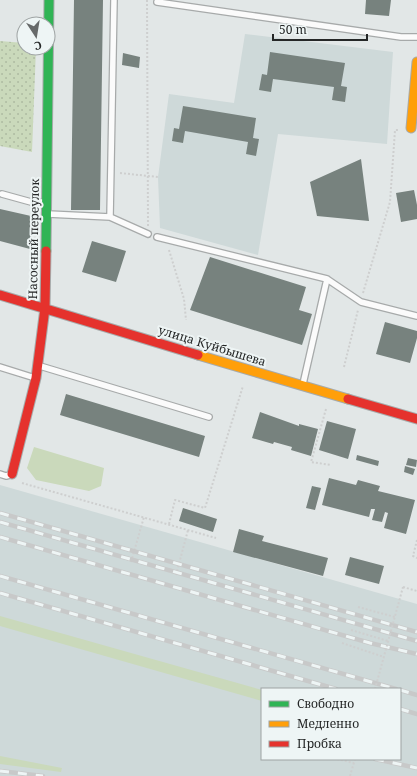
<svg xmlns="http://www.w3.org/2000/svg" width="417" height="776" font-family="'Noto Serif',serif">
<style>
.built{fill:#ced9d9;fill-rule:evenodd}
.grass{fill:#cad9bb}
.park{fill:url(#park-dots)}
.building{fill:#77827e}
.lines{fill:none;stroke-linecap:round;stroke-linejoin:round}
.lane-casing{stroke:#a7aaaa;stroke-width:8}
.fast-casing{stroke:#a7aaaa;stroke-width:11}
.slow-casing{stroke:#a7aaaa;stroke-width:11}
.jam-casing{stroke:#a7aaaa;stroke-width:11}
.path{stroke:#cecfcf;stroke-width:2;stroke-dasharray:2 2;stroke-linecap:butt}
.lane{stroke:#fbfbfb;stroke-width:5.5}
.fast{stroke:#30b455;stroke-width:9}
.slow{stroke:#ff9f0a;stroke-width:9}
.jam{stroke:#e5322d;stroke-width:9}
.rail-casing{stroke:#c8c9c9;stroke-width:4.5}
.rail{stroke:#eef5f5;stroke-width:3;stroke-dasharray:9;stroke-linecap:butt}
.path-bridge{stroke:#cecfcf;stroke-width:2;stroke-dasharray:2 2;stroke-linecap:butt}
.labels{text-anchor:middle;stroke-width:4;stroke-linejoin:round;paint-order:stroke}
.street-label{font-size:12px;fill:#252727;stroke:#eef5f5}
</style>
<defs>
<pattern id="park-dots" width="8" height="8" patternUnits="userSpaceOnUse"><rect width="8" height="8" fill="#cad9bb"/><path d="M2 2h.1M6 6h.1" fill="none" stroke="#adbaa1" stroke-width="1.8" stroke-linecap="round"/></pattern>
</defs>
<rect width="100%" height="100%" fill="#e2e7e7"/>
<path class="built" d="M245,34l148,18 -6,92 -109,-10 -20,121 -98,-27 -2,-51 11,-83 65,9z
M0,485l417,119v172h-417zM262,689h138v70h-138z"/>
<path class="grass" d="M34,447l70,21 -3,18 -12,5 -53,-11 -9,-12z
M0,616l262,74v11l-262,-75z
M0,756l62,12 -1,4 -61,-8z"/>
<path class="park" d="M0,41l24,2v5h12l-4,104 -32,-6z"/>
<path class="building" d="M74,0h29l-3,210h-29z
M366,0h25l-2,16 -24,-2z
M270,52l75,11 -4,23 6,1 -2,15 -13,-2 2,-13 -61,-8 -2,13 -12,-2 3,-16 5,1z
M123,53l17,4 -1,11 -17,-3z
M183,106l73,12 -3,20 6,1 -3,17 -10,-2 2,-12 -63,-11 -2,12 -11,-2 2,-13 5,1z
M361,159l8,62 -52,-5 -7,-34z
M414,190l3,15v14l-16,3 -5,-29z
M0,209l31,7 -1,33 -30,-8z
M92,241l34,10 -10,31 -34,-10z
M210,257l96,30 -7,23 13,4 -10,31 -112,-35z
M385,322l32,9v7l-7,25 -34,-9z
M66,394l139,42 -6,21 -139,-42z
M260,412l39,14v-2l19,5 -7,27 -20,-6 1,-3 -18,-5 -1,2 -21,-6z
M327,421l29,8 -8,30 -29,-9z
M357,455l22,6 -1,5 -22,-6z
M408,458l9,2 -1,7 -10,-2z
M405,466l10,3 -2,6 -9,-3z
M329,478l27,7 2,-5 22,6 -2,5 37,9 -9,34 -22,-6 4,-15 -3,-1 -3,10 -10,-2 3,-11h-4l-2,8 -47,-12z
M312,486l9,2 -6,22 -9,-2z
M183,508l34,11 -4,13 -34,-11z
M239,529l25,7 -2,5 66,17 -5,18 -90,-24z
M350,557l34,9 -5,18 -34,-9z"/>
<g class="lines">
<g class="lane-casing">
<path id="lane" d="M157,2l244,35h16
M2,194l29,8h13
M48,214l62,3 4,-217
M110,217l38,17
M157,237l170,42 34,23 56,14
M40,366l169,51
M0,367l35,11
M303,384l24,-105
M0,474l6,2 4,-1"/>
</g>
<g class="fast-casing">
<path id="fast" d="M46,251l3,-251"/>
</g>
<g class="slow-casing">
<path id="slow" d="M411,128l6,-66
M198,355l150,44"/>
</g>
<g class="jam-casing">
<path id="jam" d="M0,295l198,60
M348,399l69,20
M12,474l24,-96 9,-70 1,-57"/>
</g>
<path class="path" d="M147,0l1,226
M120,173l38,4
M169,250l15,49 2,21
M363,293l27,-91 5,-72h3
M344,367l14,-57
M326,409l-15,53 20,3
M22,483l194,55
M169,524l6,-24 30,8 38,-122
M417,540l-4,16 4,2
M131,562l13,-45
M176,575l12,-45
M403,587l14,4
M358,607l37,10
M351,630l37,11
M342,643l42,14
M337,759l17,4
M350,776l5,-17"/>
<use href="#lane" class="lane"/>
<use href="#fast" class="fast"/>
<use href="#slow" class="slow"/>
<use href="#jam" class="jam"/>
<g class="rail-casing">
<path id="rail" d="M0,513l417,119
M0,522l417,119
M0,537l370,106 47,11
M0,576l396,113
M0,593l336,96
M400,690l17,5
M400,709l17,5
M375,759l42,9
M0,771l43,5"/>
</g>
<use href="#rail" class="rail"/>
<path class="path-bridge" d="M375,689l28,-102"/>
</g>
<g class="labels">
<g class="street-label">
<text transform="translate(34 239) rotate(-89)" y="4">Насосный переулок</text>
<text transform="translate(212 346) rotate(17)" y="4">улица Куйбышева</text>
</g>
</g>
<rect x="261" y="688" width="140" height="72" fill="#eef5f5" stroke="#9ea3a3"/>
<rect x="269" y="701" width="20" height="6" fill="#30b455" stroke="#9ea3a3"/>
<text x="297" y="708" font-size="12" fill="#252727">Свободно</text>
<rect x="269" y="721" width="20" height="6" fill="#ff9f0a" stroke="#9ea3a3"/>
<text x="297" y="728" font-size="12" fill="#252727">Медленно</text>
<rect x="269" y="741" width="20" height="6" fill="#e5322d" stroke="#9ea3a3"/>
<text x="297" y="748" font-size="12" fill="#252727">Пробка</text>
<g transform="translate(36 36) rotate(168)"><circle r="19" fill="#eef5f5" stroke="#9ea3a3"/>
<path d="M0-3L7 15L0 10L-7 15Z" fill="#676a6a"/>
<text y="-6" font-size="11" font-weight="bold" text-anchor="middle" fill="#252727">С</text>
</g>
<path d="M273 34v6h94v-6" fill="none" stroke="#252727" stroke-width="2"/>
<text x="279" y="34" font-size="12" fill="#252727" stroke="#eef5f5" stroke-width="3" paint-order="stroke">50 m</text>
</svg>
